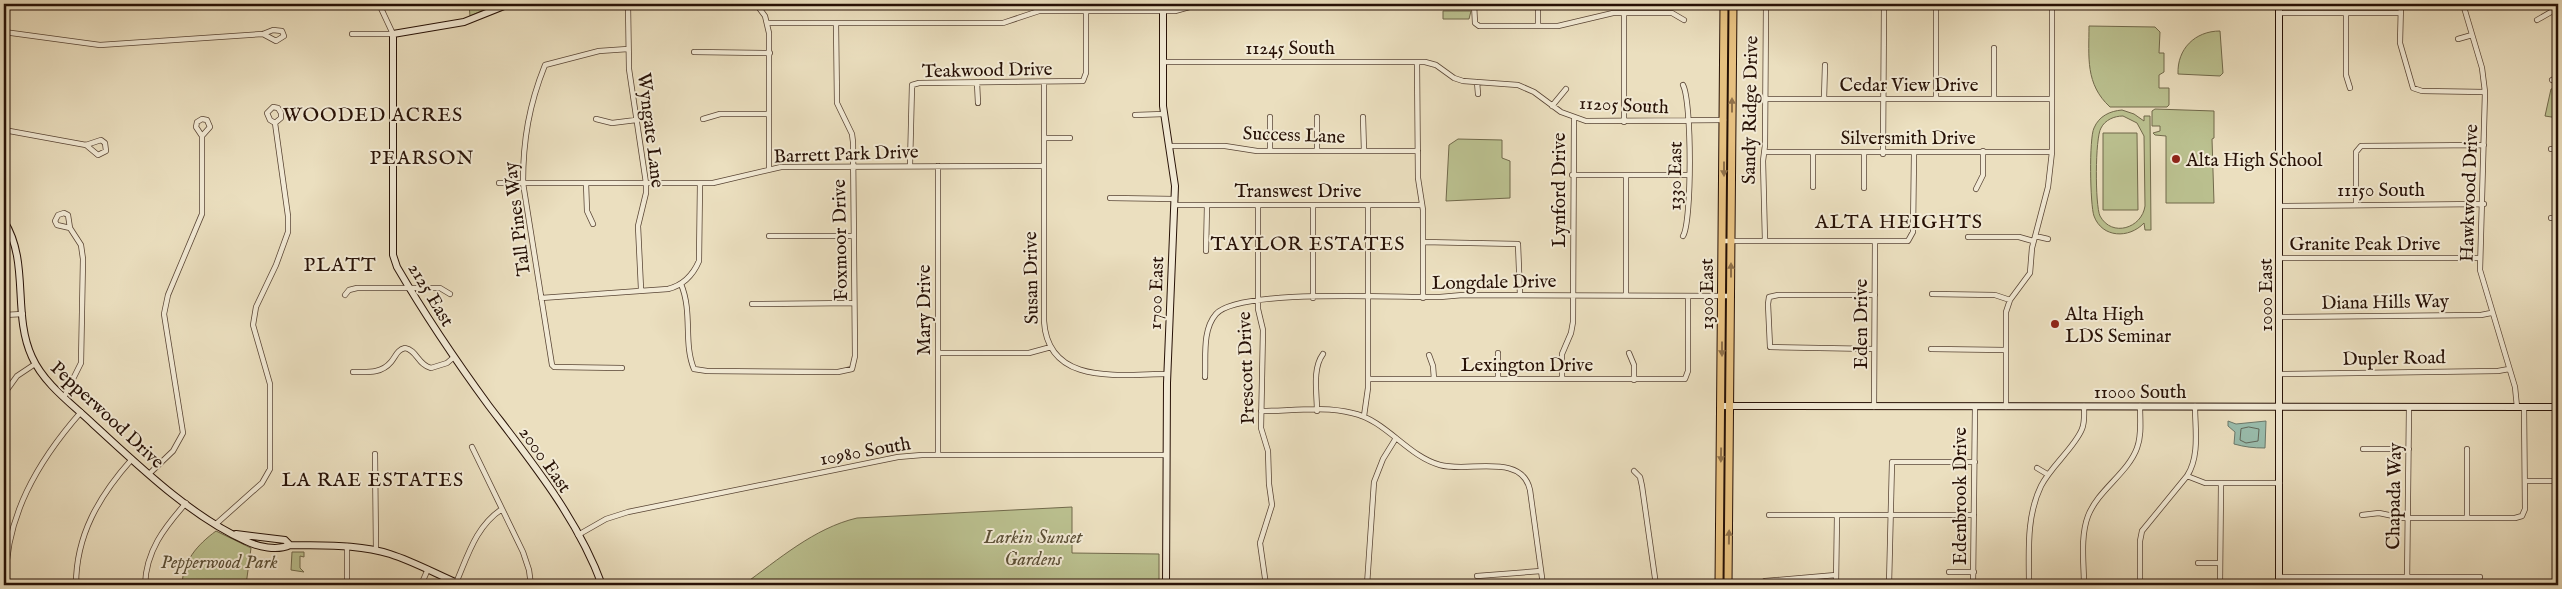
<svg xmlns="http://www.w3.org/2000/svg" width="2562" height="589" font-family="'IM FELL English',serif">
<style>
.green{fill:#bbc190;stroke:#71694b;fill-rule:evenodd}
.water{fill:#99bdad;stroke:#6b786a}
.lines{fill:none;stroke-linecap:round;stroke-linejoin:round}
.shore{stroke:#60675a;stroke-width:1}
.stream{stroke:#6b786a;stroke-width:1}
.street-casing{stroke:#584434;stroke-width:6}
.secondary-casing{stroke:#271106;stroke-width:8}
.primary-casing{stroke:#271106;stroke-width:9}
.street{stroke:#f2ead5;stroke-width:4.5}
.secondary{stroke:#f2ead5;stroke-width:6}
.primary{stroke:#e6c080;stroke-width:7}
.oneway{fill:#907149}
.poi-dot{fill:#8f2418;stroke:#f2ead5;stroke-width:2}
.labels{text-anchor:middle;stroke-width:4;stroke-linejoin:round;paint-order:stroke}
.street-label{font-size:19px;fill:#271106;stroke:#f2ead5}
.poi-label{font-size:19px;fill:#271106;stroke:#f2ead5;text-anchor:start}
.park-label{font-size:19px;font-style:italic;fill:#5b4f36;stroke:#f2ead5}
.neighbourhood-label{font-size:20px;letter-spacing:1px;fill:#271106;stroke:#f2ead5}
</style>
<rect width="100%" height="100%" fill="#ebdfbf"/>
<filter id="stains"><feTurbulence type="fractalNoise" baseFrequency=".004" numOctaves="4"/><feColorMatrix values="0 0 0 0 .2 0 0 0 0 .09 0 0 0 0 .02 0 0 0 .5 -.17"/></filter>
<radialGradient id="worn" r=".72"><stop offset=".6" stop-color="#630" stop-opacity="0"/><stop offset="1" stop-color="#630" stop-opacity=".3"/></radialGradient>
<path class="green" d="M469,4h28l-27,12z
M1443,11h28l-2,8h-26z
M2089,26l66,1 5,5 -1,21h5v19l-5,3v13h10v17l-2,2h-57c-25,-23 -21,-50 -21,-81z
M2220,31l3,42 -3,3 -42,-2c-1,-25 17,-43 42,-43z
M2558,88v30l-13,-2 6,-27z
M2155,109l59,2v27l-2,1 2,64h-48v-67l-11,-1 -2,-2 7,-2v-5h-8v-15z
M2122,110l12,4 10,7v-5h6l1,114h-6l-1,-7c-15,16 -42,15 -50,-7 -4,-11 -5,-78 0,-88 5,-12 16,-17 28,-18zM2123,116l14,7 7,13 1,70c-3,22 -33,32 -45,10 -5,-11 -5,-78 1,-88 4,-8 13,-12 22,-12z
M2103,133h34l1,77h-35z
M1458,139l44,1v18l8,3v37l-64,3 3,-56z
M1072,507v46l87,1v31h-416c35,-25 71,-57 114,-67z
M216,531l35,17 -5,37h-64c1,-24 15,-40 34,-54z
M292,552h12v5l-4,-1v12l4,4 -13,-2z"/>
<path class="water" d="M2228,421l8,3 30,-3 -1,27c-12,0 -20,-1 -31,-4l1,-12 -7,-6z"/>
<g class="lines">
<path class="shore" d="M2249,427l10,2 -1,12 -12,2 -6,-3 1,-11z"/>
<path class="stream" d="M70,4l9,3 6,-3
M113,4h7
M217,4h6"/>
<g class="street-casing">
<path id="street" d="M628,4l1,65 17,114v10l-8,33 3,63
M756,4l9,12 4,17v136
M1474,4l1,19 4,3h79l55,-13h59l12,7
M1766,4h55
M2401,4l-1,39 13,45 9,3 63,1
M2463,4l19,64 3,24 -5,178 35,117 2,20
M1624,13v109
M2279,13h121
M2346,13v62l4,13
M2537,20l21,-12
M768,23h235l36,-12h136l25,-7
M1538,26v-22
M4,32l96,13 163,-11 10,-4 9,1 2,5 -8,5 -13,-7
M352,34h41l-14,-30
M2458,39l14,-4
M694,52l76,1
M1163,62h262l11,3 18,13 9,3 55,4 16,7 27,20 25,9 138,-1
M1417,62l1,116 5,32v88
M2552,80l6,-3
M1477,82l1,12
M977,83l1,20
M1044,83v238c4,66 77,53 123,53
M1766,99h286
M1824,99l1,-34
M1936,99v-95
M1994,99v-51
M1552,106l14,-17
M1135,115l29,-1
M1270,117v34
M1317,117v34
M1363,117l1,34
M596,119l16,4 24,-3
M703,119l17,-5h49
M4,130l82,15 15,-5 4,3 1,8 -8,4 -12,-10
M1044,138h26
M1170,146h55l32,5h161
M2551,149h7
M1765,152h287
M1813,152v35
M1864,154v34
M1883,154l1,-150
M910,165l2,-80 7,-2 164,-2 3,-8v-62
M1572,175h117
M499,183h214l68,-16 263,-1
M586,183l1,28 6,13
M1976,189l7,-14v-24
M1110,198l65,1
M2356,204v-52l5,-6 123,-1
M1175,205h247
M1258,205v104l5,21 -2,98 7,23 1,33 3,21 -12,38 6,42
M1313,205v93
M2279,206l205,-2
M2551,218h7
M769,236h85
M1683,236c9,-14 9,-134 0,-151
M2035,236l13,3
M1968,237h51l14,4
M1723,241h185l5,-9 1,-78
M1765,241l-2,-80 2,-16 1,-141
M1423,242l95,2 2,51
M1206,251l1,-46
M2280,258h200
M681,284c12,29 2,59 13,85l13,2 131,1 14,-3 3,-13 -2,-214 -1,-8 -15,-31 -1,-80
M1932,294l63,1 15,5
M345,295l4,-5 8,-2h83l10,6
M1626,295v-120
M541,298l127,-9c16,-4 25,-14 31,-28l1,-78
M752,304l102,-1
M4,315l19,-1
M2280,317l201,-2 10,-2
M1874,349l-104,-2 -2,-43 1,-7 9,-2h97
M1931,349l75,1
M938,353h91l22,-6
M1629,353l5,12v15
M1429,355l4,11 1,13
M622,368l-68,-1 -2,-2 -29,-182c0,-43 6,-78 22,-118l54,-14 29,-2
M353,372c14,0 28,2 38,-10 5,-6 6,-12 14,-14 12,2 13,17 26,20l16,-5 7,-6
M2280,374l218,-3 11,-2
M1205,377c1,-20 -3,-47 11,-63 24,-26 183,-16 224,-17l23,-2 268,1
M1368,379h317l3,-8v-75
M1498,379v-26
M1562,379v-25l9,-21 2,-11 1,-203
M4,394l13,-18 18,-12
M64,397l17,-34 2,-104 -2,-14 -11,-17 -2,-13 -4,-2 -6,2 -3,6 2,4 13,3
M1874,407l1,-166
M2006,407v-95l4,-12 20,-27 2,-25 16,-61 4,-35v-148
M1261,411c29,0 63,-5 91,2 34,7 55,43 88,52 28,8 82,-13 90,25l13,95
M1317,411c0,-18 -5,-42 6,-57
M1364,416l4,-28v-183
M472,447l51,105 6,18 2,15
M2363,449h46
M375,454l1,96
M938,455v-289
M2037,468l10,6
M1634,471l6,6 2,9 14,99
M149,474l24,-23 10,-18 -19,-119 4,-19 34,-81v-78l8,-9 -3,-7 -5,-1 -5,3 -1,5 6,9
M2187,476l18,7h75
M2525,481h33
M1769,515h205
M2362,515l17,-2 24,5h112l7,-2 3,-7 -1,-102
M2467,518v-69
M216,524l46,-41 8,-14v-85l-17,-59 3,-18 20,-42 12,-33v-16l-13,-93 6,-5v-5l-3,-5 -5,-1 -6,6 3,7 5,3
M578,535l28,-16 22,-7 270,-55 24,-2h244
M347,546v39
M2198,563h22
M1949,572h25
M1477,576l64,-5
M2279,577h201
M1765,581l71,-6
M456,583c12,-28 20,-57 46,-74
M6,585c-2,-67 32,-124 75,-173
M76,585c0,-50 23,-89 56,-126
M145,585c1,-34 19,-57 41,-82
M421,585l7,-16
M1367,585l7,-103 9,-23 13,-21
M1836,585l1,-70
M1889,585l3,-123h83
M1973,585l2,-178
M2029,585c0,-33 -3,-68 12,-99 10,-20 34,-39 41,-57 3,-7 2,-15 2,-23
M2084,585c0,-21 -4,-48 4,-69 10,-26 40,-43 49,-68 5,-13 3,-28 3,-42
M2140,585v-44l2,-10 45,-55c13,-20 8,-48 8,-70
M2220,585l1,-102
M2407,585l2,-178"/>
</g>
<g class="secondary-casing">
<path id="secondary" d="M509,4l-45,18 -71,12v221l4,12c28,48 59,94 92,139 42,55 89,113 113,179
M1163,4v102l12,80 -8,197 -1,202
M4,221c26,41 8,93 28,136 12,27 40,47 61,67 45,41 97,92 153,117 12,6 31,10 44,4 34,1 68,-1 100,9 25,8 48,21 72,31
M1722,406l836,1
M236,534l49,6 5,5
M2279,585v-581"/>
</g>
<g class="primary-casing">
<path id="primary" d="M1719,585l5,-581
M1728,585l5,-581"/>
</g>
<use href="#street" class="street"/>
<use href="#secondary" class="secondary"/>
<use href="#primary" class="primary"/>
</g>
<defs><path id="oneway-solid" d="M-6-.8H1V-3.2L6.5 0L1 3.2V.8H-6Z" transform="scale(1.25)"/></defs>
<g class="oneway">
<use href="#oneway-solid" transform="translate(1732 105) rotate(-90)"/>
<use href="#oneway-solid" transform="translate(1724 169) rotate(90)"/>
<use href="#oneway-solid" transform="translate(1731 270) rotate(-90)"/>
<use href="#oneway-solid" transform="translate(1722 349) rotate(90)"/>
<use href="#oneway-solid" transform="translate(1721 455) rotate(91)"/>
<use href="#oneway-solid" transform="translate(1729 537) rotate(-89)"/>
</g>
<g class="poi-dot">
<circle cx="2176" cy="159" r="5"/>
<circle cx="2055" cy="324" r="5"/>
</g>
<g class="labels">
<g class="street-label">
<text x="1290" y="54">11245 South</text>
<text transform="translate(987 69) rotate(-1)" y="7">Teakwood Drive</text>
<text x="1909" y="91">Cedar View Drive</text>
<text transform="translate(1624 104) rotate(3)" y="7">11205 South</text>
<text transform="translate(1749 110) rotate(-89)" y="7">Sandy Ridge Drive</text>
<text transform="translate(652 130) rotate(83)" y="7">Wyngate Lane</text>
<text transform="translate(1294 134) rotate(2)" y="7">Success Lane</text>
<text x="1908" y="144">Silversmith Drive</text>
<text transform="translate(846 153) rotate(-2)" y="7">Barrett Park Drive</text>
<text transform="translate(1674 176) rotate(-89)" y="7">1330 East</text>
<text x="2381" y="196">11150 South</text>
<text x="1298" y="197">Transwest Drive</text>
<text transform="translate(1558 190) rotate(-90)" y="7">Lynford Drive</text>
<text transform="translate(2468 193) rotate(-88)" y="7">Hawkwood Drive</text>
<text transform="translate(516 219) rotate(-97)" y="7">Tall Pines Way</text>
<text transform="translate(839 240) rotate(-91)" y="7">Foxmoor Drive</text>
<text x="2365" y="250">Granite Peak Drive</text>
<text transform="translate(1030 278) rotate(-91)" y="7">Susan Drive</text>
<text transform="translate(1494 281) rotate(-1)" y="7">Longdale Drive</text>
<text transform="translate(1155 293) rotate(-88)" y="7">1700 East</text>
<text transform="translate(432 294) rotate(59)" y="7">2125 East</text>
<text transform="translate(1706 294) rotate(-90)" y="7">1300 East</text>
<text transform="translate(2265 295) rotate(-90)" y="7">1000 East</text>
<text transform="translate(2385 301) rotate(-1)" y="7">Diana Hills Way</text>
<text transform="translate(923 310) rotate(-90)" y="7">Mary Drive</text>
<text transform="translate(1860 324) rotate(-90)" y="7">Eden Drive</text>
<text transform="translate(2394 357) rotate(-1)" y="7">Dupler Road</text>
<text x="1527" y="371">Lexington Drive</text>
<text transform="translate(1245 368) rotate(-92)" y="7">Prescott Drive</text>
<text x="2140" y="398">11000 South</text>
<text transform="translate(108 414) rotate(43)" y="7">Pepperwood Drive</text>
<text transform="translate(865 450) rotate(-10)" y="7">10980 South</text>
<text transform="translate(546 459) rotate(55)" y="7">2000 East</text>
<text transform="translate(1959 496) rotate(-90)" y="7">Edenbrook Drive</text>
<text transform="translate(2393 496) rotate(-89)" y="7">Chapada Way</text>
</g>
<g class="poi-label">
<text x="2186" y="166">Alta High School</text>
<text x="2065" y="320">Alta High<tspan x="2065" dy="22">LDS Seminar</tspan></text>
</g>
<g class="park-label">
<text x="1033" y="543">Larkin Sunset<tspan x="1033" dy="22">Gardens</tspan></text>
<text x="219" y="568">Pepperwood Park</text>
</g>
<g class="neighbourhood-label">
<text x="373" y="121">WOODED ACRES</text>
<text x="422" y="164">PEARSON</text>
<text x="1899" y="228">ALTA HEIGHTS</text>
<text x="1308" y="250">TAYLOR ESTATES</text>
<text x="340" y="271">PLATT</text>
<text x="373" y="486">LA RAE ESTATES</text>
</g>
</g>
<rect width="2562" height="589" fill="none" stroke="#ebdfbf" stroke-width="20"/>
<rect x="5" y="5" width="2552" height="579" fill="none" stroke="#271106" stroke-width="2.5"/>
<rect x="10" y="10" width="2542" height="569" fill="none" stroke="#271106"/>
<rect width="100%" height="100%" filter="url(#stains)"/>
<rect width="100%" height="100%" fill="url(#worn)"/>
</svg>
